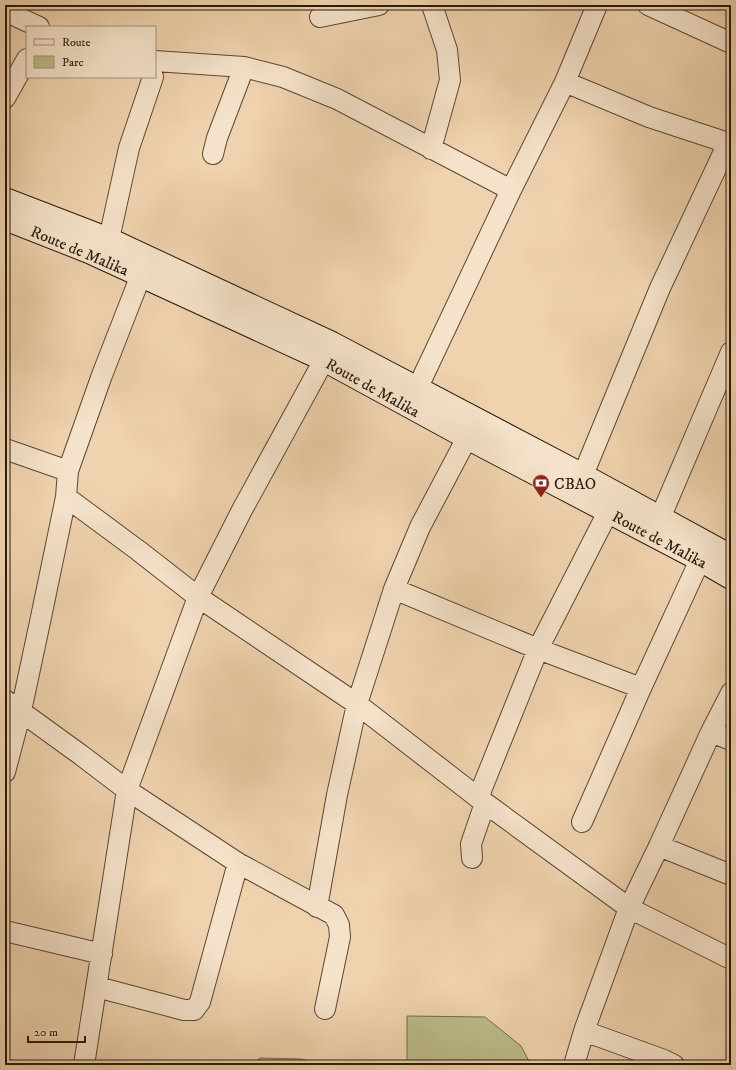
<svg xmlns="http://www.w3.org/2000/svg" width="736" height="1070" font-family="'IM FELL DW Pica',serif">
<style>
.green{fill:#bbbc89;stroke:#726b4a}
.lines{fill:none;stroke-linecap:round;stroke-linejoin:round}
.minor-casing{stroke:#5a4834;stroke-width:22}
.secondary-casing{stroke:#281a0b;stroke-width:24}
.minor{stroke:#f5e2ca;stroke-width:20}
.secondary{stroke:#f5e2ca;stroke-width:22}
.labels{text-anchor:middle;stroke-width:4;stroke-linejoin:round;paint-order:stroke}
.street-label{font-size:16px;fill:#281a0b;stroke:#f5e2ca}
.poi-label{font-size:16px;fill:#281a0b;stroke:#f5e2ca;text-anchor:start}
</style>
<rect width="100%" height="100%" fill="#efd3ae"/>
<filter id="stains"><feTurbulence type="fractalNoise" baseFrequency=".005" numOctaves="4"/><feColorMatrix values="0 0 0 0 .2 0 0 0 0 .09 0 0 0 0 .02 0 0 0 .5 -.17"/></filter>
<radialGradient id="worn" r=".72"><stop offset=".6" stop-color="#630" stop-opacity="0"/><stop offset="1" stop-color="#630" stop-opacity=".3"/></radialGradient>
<path class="green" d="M407,1016l78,1 36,29 10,19h-124z
M260,1058l41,1 24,6h-75z"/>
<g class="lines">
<g class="minor-casing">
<path id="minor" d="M648,5l83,38
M5,11l34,16
M320,17l59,-12
M155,61l89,6 39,10 54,22 174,91
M565,82l84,35 82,27
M5,98l22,-39
M431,149l19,-69 -3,-30 -15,-45
M213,154l4,-16 27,-71
M109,239l20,-91 24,-71
M418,387l93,-197 54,-108 32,-77
M5,449l63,22
M583,475l77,-187 68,-145
M66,497l73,54 59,46 159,107 128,99 144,105 102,51
M661,516l70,-164
M394,589l144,60 103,39
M5,700l76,55 46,35 111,73 96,52 5,10 1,12 -15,72
M711,732l20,8
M5,772l16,-61 19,-89 26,-125 2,-26 34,-96 39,-100
M478,798l60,-149 70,-137
M582,822l59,-134 59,-128
M659,846l72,29
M472,858l-1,-14 14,-41
M317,907l20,-112 20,-91 37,-115 26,-62 47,-89
M5,931l97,23
M97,987l87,23h10l6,-8 38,-139
M584,1031l80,29 10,5
M84,1065l43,-275 71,-193 44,-87 82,-150
M574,1065l10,-34 45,-123 30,-62 52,-114 20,-39"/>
</g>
<g class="secondary-casing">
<path id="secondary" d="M5,199l104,40 223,104 251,132 148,81
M5,219l84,33 235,108 143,78 233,122 31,18"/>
</g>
<use href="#minor" class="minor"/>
<use href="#secondary" class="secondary"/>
</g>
<defs>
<g id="bank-pin" transform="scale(0.9)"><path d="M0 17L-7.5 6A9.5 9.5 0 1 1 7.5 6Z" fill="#8f2418" stroke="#f5e2ca"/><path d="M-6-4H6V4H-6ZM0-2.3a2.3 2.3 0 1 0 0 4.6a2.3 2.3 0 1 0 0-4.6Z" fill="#fff"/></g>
</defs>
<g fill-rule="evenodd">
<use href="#bank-pin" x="541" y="483"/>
</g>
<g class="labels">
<g class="street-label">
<text transform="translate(80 250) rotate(23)" y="6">Route de Malika</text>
<text transform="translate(373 387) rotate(29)" y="6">Route de Malika</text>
<text transform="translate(660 539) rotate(28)" y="6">Route de Malika</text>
</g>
<g class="poi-label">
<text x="554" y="489">CBAO</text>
</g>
</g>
<rect width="736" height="1070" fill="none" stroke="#efd3ae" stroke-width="20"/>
<rect x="6" y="6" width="724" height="1058" fill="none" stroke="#281a0b" stroke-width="2"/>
<rect x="10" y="10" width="716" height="1050" fill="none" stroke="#281a0b"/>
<rect x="26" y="26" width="130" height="52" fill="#f5e2ca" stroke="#a3927e"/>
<rect x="34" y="39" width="20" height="6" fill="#f5e2ca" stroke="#a3927e"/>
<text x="62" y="46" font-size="12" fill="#281a0b">Route</text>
<rect x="34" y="56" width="20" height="12" fill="#bbbc89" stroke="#a3927e"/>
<text x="62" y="66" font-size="12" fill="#281a0b">Parc</text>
<path d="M28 1036v6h57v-6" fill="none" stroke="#281a0b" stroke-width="2"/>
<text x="34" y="1036" font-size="12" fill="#281a0b" stroke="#f5e2ca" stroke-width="3" paint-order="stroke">20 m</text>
<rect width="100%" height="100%" filter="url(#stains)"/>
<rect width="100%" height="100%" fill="url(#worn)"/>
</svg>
